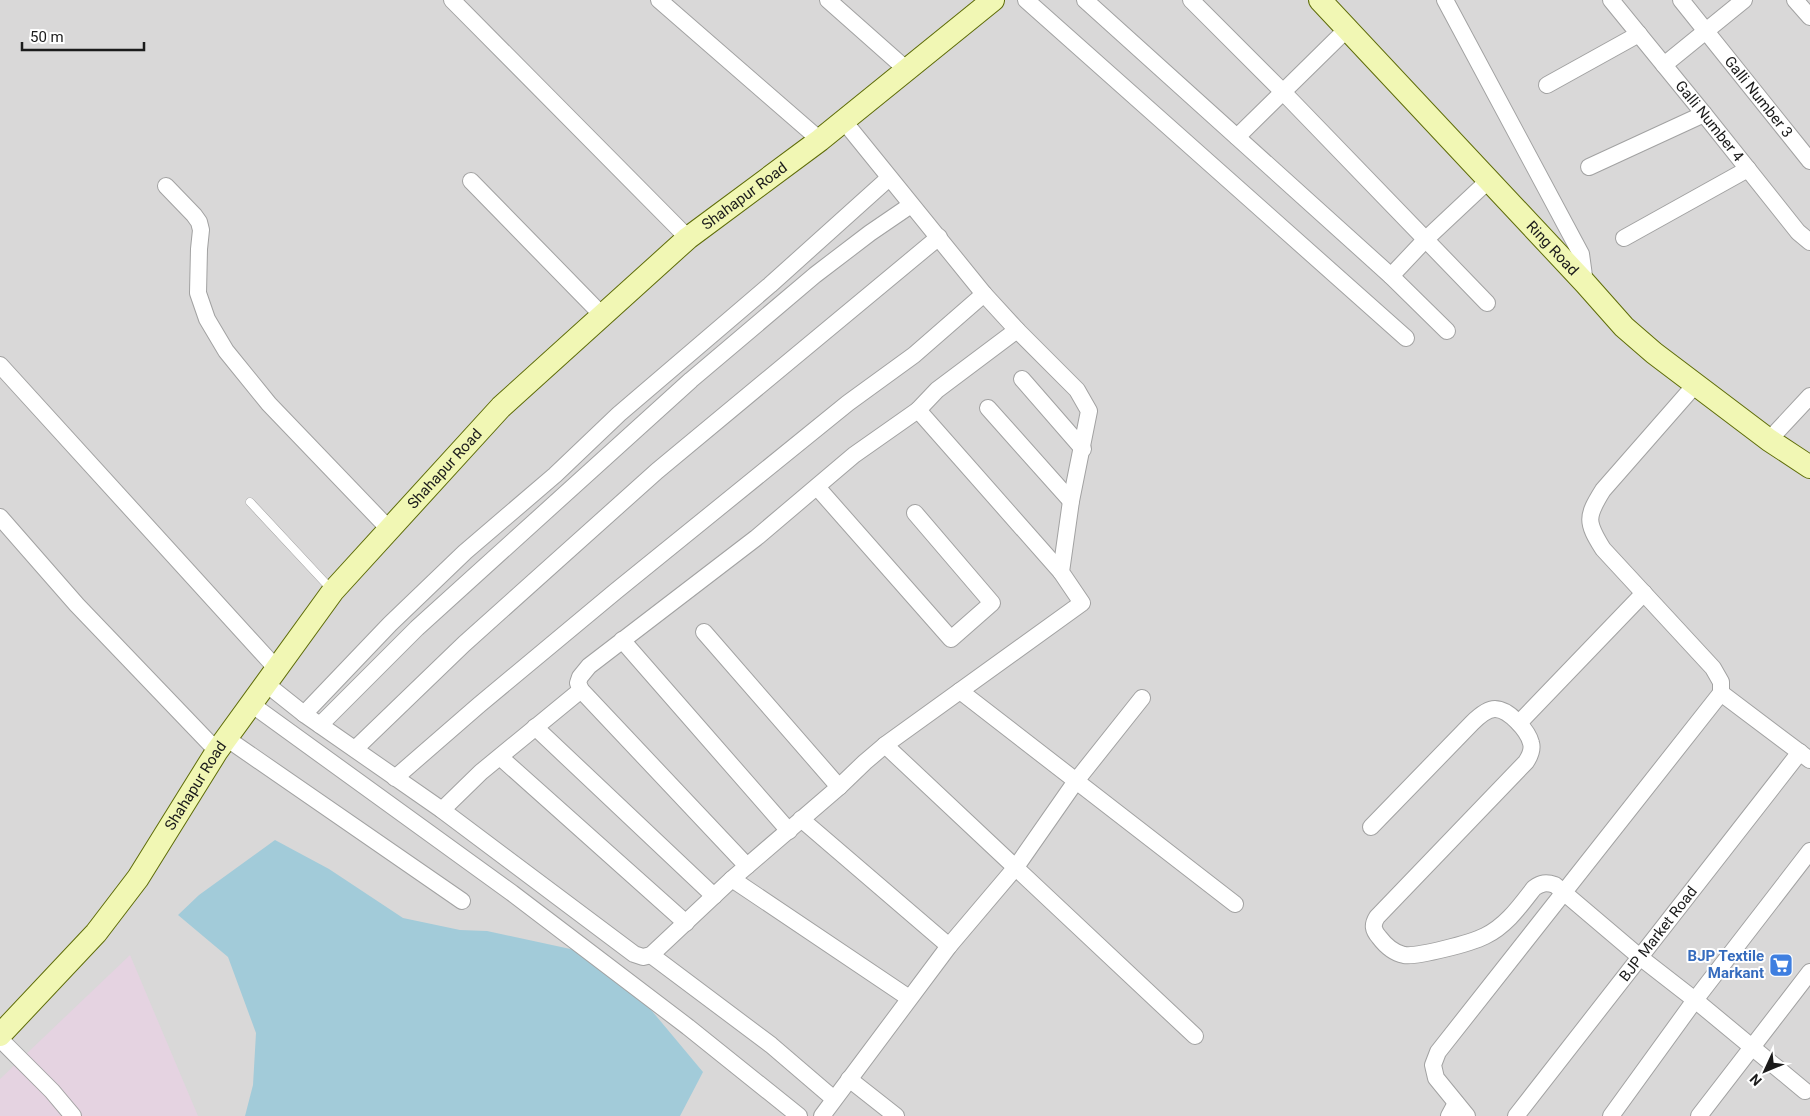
<svg xmlns="http://www.w3.org/2000/svg" width="1810" height="1116" font-family="Roboto,sans-serif">
<style>
.residential{fill:#d9d8d8}
.industrial{fill:#e5d3e1}
.water{fill:#a2cbd9}
.lines{fill:none;stroke-linecap:round;stroke-linejoin:round}
.lane-casing{stroke:#a2a2a2;stroke-width:9}
.street-casing{stroke:#a2a2a2;stroke-width:18}
.secondary-casing{stroke:#5e6c08;stroke-width:24}
.lane{stroke:#fff;stroke-width:8}
.street{stroke:#fff;stroke-width:16}
.secondary{stroke:#f1f7b4;stroke-width:22}
.labels{text-anchor:middle;stroke-width:4;stroke-linejoin:round;paint-order:stroke}
.street-label{font-size:15px;fill:#1b1b1b;stroke:#fff}
.shop-label{font-size:15px;font-weight:bold;fill:#366cbe;stroke:#fff;text-anchor:end}
</style>
<rect width="100%" height="100%" fill="#ece9e1"/>
<path class="residential" d="M0,0h1810v1116h-1810z"/>
<path class="industrial" d="M130,955l68,161h-198v-37z"/>
<path class="water" d="M275,840l54,29 74,49 57,12 27,1 102,22 58,52 56,67 -23,44h-435l8,-31 3,-52 -28,-76 -50,-42 21,-20z"/>
<g class="lines">
<g class="lane-casing">
<path id="lane" d="M250,502l81,87"/>
</g>
<g class="street-casing">
<g id="street">
<path d="M452,0l236,238"/>
<path d="M659,0l161,140"/>
<path d="M828,0l79,70"/>
<path d="M1026,0l380,338"/>
<path d="M1085,0l306,276 56,55"/>
<path d="M1191,0l92,92 204,211"/>
<path d="M1445,0l136,254 4,29"/>
<path id="s1" d="M1611,0l93,114 94,118 12,10"/>
<path id="s2" d="M1681,0l129,161"/>
<path d="M1795,0l15,17"/>
<path d="M1664,65l80,-65"/>
<path d="M1547,85l92,-51"/>
<path d="M1237,137l110,-108"/>
<path d="M1589,167l115,-53"/>
<path d="M471,181l131,134"/>
<path d="M166,186l28,29 5,7 2,8 -2,19 -1,44 9,26 19,32 43,53 120,125"/>
<path d="M1624,238l124,-69"/>
<path d="M1391,276l34,-36 64,-60"/>
<path d="M0,365l276,303"/>
<path d="M1022,379l61,70"/>
<path d="M988,408l83,93"/>
<path d="M918,410l143,162"/>
<path d="M1769,440l41,-44"/>
<path d="M817,487l134,152 41,-36 -77,-90"/>
<path d="M0,517l77,88 140,146"/>
<path d="M704,632l135,155"/>
<path d="M622,640l167,191"/>
<path d="M265,683l39,31 138,96 192,144 9,3 8,-2 81,-76 107,-92 26,-25 20,-17 197,-142 -21,-31 10,-71 18,-90 -12,-21 -60,-60 -33,-36 -141,-174"/>
<path d="M960,691l275,213"/>
<path d="M1721,693l89,67"/>
<path d="M251,704l261,189 176,134 111,89"/>
<path d="M304,714l86,-90 75,-72 90,-77 64,-61 151,-129 119,-107"/>
<path d="M1519,723l125,-130"/>
<path d="M320,725l97,-97 274,-248 124,-105 55,-42 41,-28"/>
<path d="M535,727l179,169"/>
<path d="M226,738l236,163"/>
<path d="M885,745l310,291"/>
<path d="M355,749l109,-105 193,-173 282,-234"/>
<path d="M500,757l186,166"/>
<path d="M395,778l84,-73 137,-114 232,-188 66,-48 70,-61"/>
<path d="M442,810l39,-38 100,-82"/>
<path d="M801,819l148,127"/>
<path d="M1371,827l101,-104c6,-6 15,-14 23,-14 14,0 33,22 36,34 2,7 -1,13 -5,19l-149,155c-5,8 -4,13 2,20 6,8 15,16 25,18 14,2 67,-12 81,-19 21,-10 35,-30 49,-48 7,-5 12,-6 21,-3l86,73 54,42 110,91"/>
<path d="M747,866l-166,-176 -3,-7 2,-6 9,-11 167,-128 98,-83 64,-45 19,-20 80,-60"/>
<path d="M732,879l177,119"/>
<path d="M651,955l120,90 63,54"/>
<path d="M0,1039l52,52 21,25"/>
<path d="M849,1079l47,37"/>
<path d="M822,1116l127,-170 67,-79 60,-86 66,-83"/>
<path d="M1449,1116l7,-13"/>
<path d="M1467,1116l-31,-38 -3,-13 5,-13 283,-359v-11l-8,-14 -110,-119c-17,-27 -17,-32 0,-59l92,-105"/>
<path id="s3" d="M1516,1116l284,-364"/>
<path d="M1611,1116l84,-116 115,-149"/>
<path d="M1699,1116l111,-144"/>
</g>
</g>
<g class="secondary-casing">
<g id="secondary">
<path id="s4" d="M1320,0l265,283 39,44 30,26 115,87 41,27"/>
<path id="s5" d="M0,1035l96,-102 42,-55 79,-127 116,-160 168,-184 187,-169 132,-98 173,-140"/>
</g>
</g>
<use href="#lane" class="lane"/>
<use href="#street" class="street"/>
<use href="#secondary" class="secondary"/>
</g>
<defs>
<g id="supermarket-square" transform="scale(1.25)"><rect x="-9" y="-9" width="18" height="18" rx="4" fill="#3f7fe0" stroke="#fff"/><path d="M-6-5.5h2.5l.6 2H6L4.5 2H-2.5L-4.4-4H-6ZM-1.5 3.2a1.3 1.3 0 1 0 .1 0ZM3 3.2a1.3 1.3 0 1 0 .1 0Z" fill="#fff"/></g>
</defs>
<g fill-rule="evenodd">
<use href="#supermarket-square" x="1781" y="965"/>
</g>
<g class="labels">
<g class="street-label">
<text dy="5" stroke="none"><textPath href="#s2" startOffset="124">Galli Number 3</textPath></text>
<text dy="5" stroke="none"><textPath href="#s1" startOffset="156">Galli Number 4</textPath></text>
<text dy="5" stroke="none"><textPath href="#s5" startOffset="1128">Shahapur Road</textPath></text>
<text dy="5" stroke="none"><textPath href="#s4" startOffset="340">Ring Road</textPath></text>
<text dy="5" stroke="none"><textPath href="#s5" startOffset="722">Shahapur Road</textPath></text>
<text dy="5" stroke="none"><textPath href="#s5" startOffset="318">Shahapur Road</textPath></text>
<text dy="5" stroke="none"><textPath href="#s3" startOffset="231">BJP Market Road</textPath></text>
</g>
<g class="shop-label">
<text x="1764" y="961">BJP Textile<tspan x="1764" dy="17">Markant</tspan></text>
</g>
</g>
<g transform="translate(1765 1071) rotate(226)" stroke="#ffffff" stroke-width="4" paint-order="stroke">
<path d="M0-4L9 19L0 12L-9 19Z" fill="#1b1b1b"/>
<text y="-8" font-size="14" font-weight="bold" text-anchor="middle" fill="#1b1b1b">N</text>
</g>
<path d="M22 42v8h122v-8" fill="none" stroke="#1b1b1b" stroke-width="2.5"/>
<text x="30" y="42" font-size="15" fill="#1b1b1b" stroke="#ffffff" stroke-width="4" paint-order="stroke">50 m</text>
</svg>
